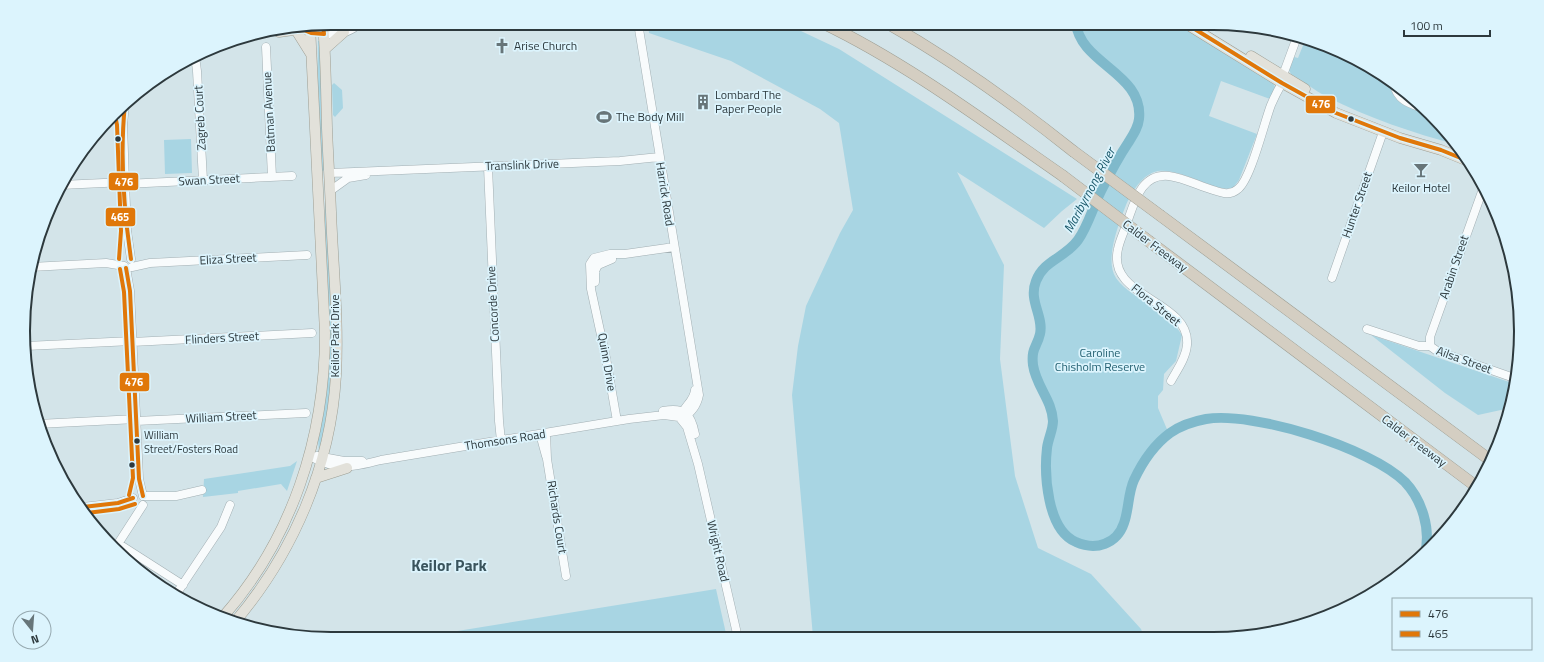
<svg xmlns="http://www.w3.org/2000/svg" width="1544" height="662" font-family="'Titillium Web',sans-serif">
<style>
.green{fill:#a8d5e3}
.lines{fill:none;stroke-linecap:round;stroke-linejoin:round}
.river{stroke:#7fb9cb;stroke-width:10}
.minor-casing{stroke:#a2afb3;stroke-width:9}
.major-casing{stroke:#9d9e93;stroke-width:11}
.highway-casing{stroke:#9d9e93;stroke-width:12}
.minor{stroke:#f8fbfc;stroke-width:8}
.major{stroke:#e2e1da;stroke-width:10}
.highway{stroke:#d4cec2;stroke-width:11}
.highway-bridge-casing{stroke:#9d9e93;stroke-width:12;stroke-linecap:butt}
.highway-bridge{stroke:#d4cec2;stroke-width:11}
.bus-1-casing{stroke:#dcf4fd;stroke-width:7}
.bus-2-casing{stroke:#dcf4fd;stroke-width:7}
.bus-1{stroke:#e07709;stroke-width:4}
.bus-2{stroke:#e07709;stroke-width:4}
.bus-dot{fill:#2d393d;stroke:#dcf4fd;stroke-width:1.5}
.labels{text-anchor:middle;stroke-width:3.5;stroke-linejoin:round;paint-order:stroke}
.bus-label{font-size:11px;fill:#2d393d;stroke:#dcf4fd;text-anchor:start}
.poi-label{font-size:12px;fill:#2d393d;stroke:#dcf4fd;text-anchor:start}
.street-label{font-size:12px;fill:#2d393d;stroke:#dcf4fd}
.park-label{font-size:12px;fill:#236071;stroke:#dcf4fd}
.water-label{font-size:13px;font-style:italic;fill:#175567;stroke:#dcf4fd}
.district-label{font-size:16px;font-weight:bold;fill:#3a545d;stroke:#dcf4fd}
.rim{fill:none;stroke:#2d393d;stroke-width:2}
.line-badge{stroke:#dcf4fd;stroke-width:1.5}
.badge-label{font-size:11px;text-anchor:middle;font-weight:bold;fill:#fff}
</style>
<rect width="100%" height="100%" fill="#d3e4e9"/>
<path class="green" d="M648,23h136l55,26 238,150 -15,12 -18,17 -87,-56 47,93 -4,94 15,117 23,72 53,26 50,55 3,8h-331l-21,-242 6,-49 8,-40 34,-73 13,-23 -14,-87 -19,-14 -89,-48 -82,-28z
M1076,23h102l95,60 2,4 -5,12 -49,-18 -12,35 48,18 -18,46 -6,8c-17,5 -51,-20 -75,-17 -16,3 -26,21 -32,34 -7,18 -22,55 -10,73 8,12 24,20 35,28 13,9 23,16 31,29l-6,26 -12,13 -1,16 -5,6v12l11,26c-14,15 -29,29 -36,48 -11,28 -4,75 -51,62 -13,-4 -22,-14 -26,-26 -9,-23 -13,-46 -9,-71 1,-8 6,-17 6,-26 -1,-19 -15,-34 -19,-53 -1,-5 -2,-14 -1,-19 1,-6 7,-11 7,-17 1,-20 -13,-36 -3,-56 7,-12 13,-12 23,-18 7,-5 14,-12 19,-19 10,-14 15,-33 22,-49 8,-15 17,-31 26,-46 6,-8 12,-17 12,-27 2,-46 -59,-54 -63,-94z
M1306,38l6,1 55,25 23,17c0,23 20,27 38,33l-1,4 10,4 21,23c-45,-12 -89,-27 -131,-48 -13,-7 -24,-16 -36,-23l-2,-4 5,-13 4,1z
M318,41h2l6,128 -5,3 -4,-72z
M334,83l8,7 1,18 -8,9 -2,-2 -1,-30z
M191,139l1,34 -27,1 -1,-34z
M325,183l9,152 -5,77 -10,40 -1,-12 7,-174z
M1371,335l141,48 2,6 -4,19 -32,7 -33,-22z
M297,461l-10,30 -6,-7 -43,7v2l-35,4 1,-18 86,-13z
M716,589l11,49 -319,1z"/>
<g class="lines">
<path class="river" d="M1076,23c4,41 68,50 63,96 -1,9 -6,16 -11,24 -10,15 -19,32 -27,48 -8,16 -13,35 -23,49 -13,18 -34,20 -42,41 -8,20 8,35 4,53 -3,13 -9,14 -7,31 3,21 19,35 20,56 0,9 -5,18 -6,27 -3,26 0,82 29,94 20,9 41,2 48,-19 5,-14 4,-30 10,-43 8,-17 21,-36 36,-47 10,-7 25,-12 36,-14 47,-8 165,29 199,63 17,18 26,47 20,71"/>
<g class="minor-casing">
<path id="minor" d="M638,23l61,372c-2,11 -9,19 -18,24
M323,26l30,-3
M324,34c13,1 26,-1 36,-11
M266,47l6,130
M195,56l2,15 6,109
M1283,75l14,-38
M1394,84c3,17 17,20 31,25
M125,104l-2,20 2,60 2,47 4,28
M488,167l11,254 2,20
M330,173l290,-12 39,-4
M125,184l167,-8
M61,185l64,-3
M330,191l18,-13 18,-3
M31,267l75,-4 18,3
M132,267l18,-4 157,-8
M126,268l4,23 9,188 4,17
M1332,278l51,-146
M595,282v-11l3,-6 14,-6
M1367,329l52,17h11
M132,342l180,-9
M26,346l106,-5
M1430,346v-9l54,-151
M1430,346l7,5 80,28
M1171,381c6,-11 15,-23 16,-36 4,-45 -81,-47 -69,-96 2,-10 7,-19 10,-29 7,-20 14,-47 41,-44 15,2 30,10 44,14 9,3 17,6 25,-1 13,-10 26,-66 33,-84 3,-7 7,-15 11,-22
M663,411c21,-4 28,2 32,23
M681,417c2,-11 13,-15 14,-27
M136,421l170,-8
M617,421l-11,-63 -15,-69 -1,-25 4,-6 16,-4h15l49,-7
M38,424l98,-5
M546,433l1,26 19,117
M540,434l6,22
M309,456c29,15 42,12 72,4l248,-41 35,-4 15,2 8,10 11,37 40,174
M317,456l27,5h18
M143,496h33l26,-6
M83,507l35,-4 15,-5
M119,544l64,41
M116,547l27,-42
M175,596l46,-69 9,-22"/>
</g>
<g class="major-casing">
<path id="major" d="M1185,23l97,60 54,30 64,25 41,12 27,11
M296,30l15,24
M279,32l36,-5
M325,49l19,-17
M1251,56l54,33
M316,478l31,-10
M222,618c70,-79 103,-180 103,-285l-15,-307
M234,623c59,-69 97,-157 102,-248 3,-54 -3,-109 -5,-163 -1,-28 -3,-56 -4,-84 -1,-35 -1,-69 -4,-104"/>
</g>
<g class="highway-casing">
<path id="highway" d="M823,23c85,41 162,99 240,153
M887,23c65,37 127,81 186,128
M1161,216l329,244
M1150,242l327,245"/>
</g>
<use href="#minor" class="minor"/>
<use href="#major" class="major"/>
<use href="#highway" class="highway"/>
<g class="highway-bridge-casing">
<path id="highway-bridge" d="M1073,151l88,65
M1063,176l87,66"/>
</g>
<use href="#highway-bridge" class="highway-bridge"/>
<g class="bus-1-casing">
<path id="bus-1" d="M1185,23l97,60 54,30 64,25 41,12 27,11
M279,32l25,-2 7,3 13,1 -1,-10
M125,104c-5,48 -1,107 6,155
M126,268l4,23 9,188 4,17
M83,507l35,-4 15,-5"/>
</g>
<g class="bus-2-casing">
<path id="bus-2" d="M115,115l2,10 4,106 -2,28
M120,269l4,23 9,186 -4,17
M87,513l32,-4 16,-5"/>
</g>
<use href="#bus-1" class="bus-1"/>
<use href="#bus-2" class="bus-2"/>
</g>
<defs>
<g id="church-bare" transform="scale(1.2)"><path d="M-1.2-6h2.4v3.5h3.3v2.4h-3.3V6h-2.4V-.1h-3.3v-2.4h3.3Z" fill="#677579" stroke="#dcf4fd" stroke-width="2.5" paint-order="stroke"/></g>
<g id="building-bare" transform="scale(1.2)"><path d="M-4-6H4V6H1V3H-1V6H-4ZM-2.5-4.3h1.7v1.8h-1.7ZM.8-4.3h1.7v1.8H.8ZM-2.5-1h1.7V.8h-1.7ZM.8-1h1.7V.8H.8Z" fill="#677579" stroke="#dcf4fd" stroke-width="2.5" paint-order="stroke"/></g>
<g id="stadium-bare" transform="scale(1.2)"><path d="M0-5a6.5 5 0 1 0 0 10a6.5 5 0 1 0 0-10ZM-3.5-1.8h7v3.6h-7Z" fill="#677579" stroke="#dcf4fd" stroke-width="2.5" paint-order="stroke"/></g>
<g id="bar-bare" transform="scale(1.2)"><path d="M-6-5H6L.8 .8V4.5H3.5V6h-7V4.5H-.8V.8Z" fill="#677579" stroke="#dcf4fd" stroke-width="2.5" paint-order="stroke"/></g>
</defs>
<g fill-rule="evenodd">
<use href="#church-bare" x="502" y="46"/>
<use href="#building-bare" x="703" y="102"/>
<use href="#stadium-bare" x="604" y="117"/>
<use href="#bar-bare" x="1421" y="170"/>
</g>
<g class="bus-dot">
<circle cx="1351" cy="119" r="3.5"/>
<circle cx="118" cy="139" r="3.5"/>
<circle cx="137" cy="441" r="3.5"/>
<circle cx="132" cy="465" r="3.5"/>
</g>
<g class="labels">
<g class="bus-label">
<text x="144" y="439">William<tspan x="144" dy="14">Street/Fosters Road</tspan></text>
</g>
<g class="poi-label">
<text x="514" y="50">Arise Church</text>
<text x="715" y="99">Lombard The<tspan x="715" dy="14">Paper People</tspan></text>
<text x="616" y="121">The Body Mill</text>
<text x="1421" y="192" text-anchor="middle">Keilor Hotel</text>
</g>
<g class="street-label">
<text transform="translate(269 112) rotate(-93)" y="4">Batman Avenue</text>
<text transform="translate(200 118) rotate(-93)" y="4">Zagreb Court</text>
<text transform="translate(522 165) rotate(-2)" y="4">Translink Drive</text>
<text transform="translate(209 180) rotate(-3)" y="4">Swan Street</text>
<text transform="translate(665 194) rotate(81)" y="4">Harrick Road</text>
<text transform="translate(1357 205) rotate(-71)" y="4">Hunter Street</text>
<text transform="translate(1155 246) rotate(37)" y="4">Calder Freeway</text>
<text transform="translate(228 259) rotate(-3)" y="4">Eliza Street</text>
<text transform="translate(1454 267) rotate(-71)" y="4">Arabin Street</text>
<text transform="translate(493 304) rotate(-93)" y="4">Concorde Drive</text>
<text transform="translate(1156 305) rotate(39)" y="4">Flora Street</text>
<text transform="translate(335 336) rotate(-90)" y="4">Keilor Park Drive</text>
<text transform="translate(222 338) rotate(-3)" y="4">Flinders Street</text>
<text transform="translate(1464 360) rotate(20)" y="4">Ailsa Street</text>
<text transform="translate(607 362) rotate(80)" y="4">Quinn Drive</text>
<text transform="translate(221 417) rotate(-3)" y="4">William Street</text>
<text transform="translate(505 440) rotate(-9)" y="4">Thomsons Road</text>
<text transform="translate(1414 441) rotate(37)" y="4">Calder Freeway</text>
<text transform="translate(557 517) rotate(81)" y="4">Richards Court</text>
<text transform="translate(718 551) rotate(77)" y="4">Wright Road</text>
</g>
<g class="park-label">
<text x="1100" y="357">Caroline<tspan x="1100" dy="14">Chisholm Reserve</tspan></text>
</g>
<g class="water-label">
<text transform="translate(1089 190) rotate(-62)" y="5">Maribyrnong River</text>
</g>
<g class="district-label">
<text x="449" y="571">Keilor Park</text>
</g>
</g>
<path d="M0 0H1544V662H0ZM331 30H1213A301 301 0 0 1 1514 331V331A301 301 0 0 1 1213 632H331A301 301 0 0 1 30 331V331A301 301 0 0 1 331 30Z" fill="#dcf4fd" fill-rule="evenodd"/>
<path class="rim" d="M331 30H1213A301 301 0 0 1 1514 331V331A301 301 0 0 1 1213 632H331A301 301 0 0 1 30 331V331A301 301 0 0 1 331 30Z"/>
<g class="line-badge">
<rect x="1305" y="95" width="31" height="19" rx="4" fill="#e07709"/>
<rect x="108" y="172" width="31" height="19" rx="4" fill="#e07709"/>
<rect x="105" y="207" width="31" height="20" rx="4" fill="#e07709"/>
<rect x="119" y="372" width="31" height="20" rx="4" fill="#e07709"/>
</g>
<g class="badge-label">
<text x="1321" y="108">476</text>
<text x="124" y="186">476</text>
<text x="120" y="221">465</text>
<text x="134" y="386">476</text>
</g>
<rect x="1392" y="598" width="140" height="52" fill="#dcf4fd" stroke="#96a9b0"/>
<rect x="1400" y="611" width="20" height="6" fill="#e07709" stroke="#96a9b0"/>
<text x="1428" y="618" font-size="12" fill="#2d393d">476</text>
<rect x="1400" y="631" width="20" height="6" fill="#e07709" stroke="#96a9b0"/>
<text x="1428" y="638" font-size="12" fill="#2d393d">465</text>
<g transform="translate(32 630) rotate(163)"><circle r="19" fill="#dcf4fd" stroke="#96a9b0"/>
<path d="M0-3L7 15L0 10L-7 15Z" fill="#677579"/>
<text y="-6" font-size="11" font-weight="bold" text-anchor="middle" fill="#2d393d">N</text>
</g>
<path d="M1404 30v6h86v-6" fill="none" stroke="#2d393d" stroke-width="2"/>
<text x="1410" y="30" font-size="12" fill="#2d393d" stroke="#dcf4fd" stroke-width="3" paint-order="stroke">100 m</text>
</svg>
